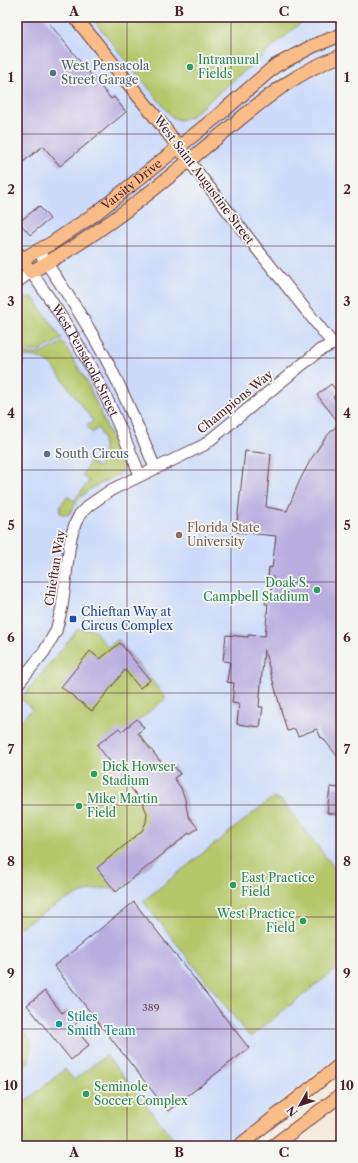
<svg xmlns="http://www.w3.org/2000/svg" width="358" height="1163" font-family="'Libre Caslon Text',serif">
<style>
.built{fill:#ccdbfa}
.green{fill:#b6c76a;stroke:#80734a}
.building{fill:#b9aedf}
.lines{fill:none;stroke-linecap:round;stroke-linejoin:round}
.minor-casing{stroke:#643d45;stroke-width:13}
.major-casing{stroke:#643d45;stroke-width:15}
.minor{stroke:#fff;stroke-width:11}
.major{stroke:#f8bd89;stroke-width:13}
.grid{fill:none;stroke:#4a1f2b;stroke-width:1;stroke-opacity:0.55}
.leisure-dot{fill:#2e9e5b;stroke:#f6f6f2;stroke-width:1.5}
.service-dot{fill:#5c6f8a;stroke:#f6f6f2;stroke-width:1.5}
.education-dot{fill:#8d6e63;stroke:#f6f6f2;stroke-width:1.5}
.transit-dot{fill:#1a4fb4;stroke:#f6f6f2;stroke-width:1.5}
.culture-dot{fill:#0f9aa8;stroke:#f6f6f2;stroke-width:1.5}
.labels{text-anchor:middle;stroke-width:3.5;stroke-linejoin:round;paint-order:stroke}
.number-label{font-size:10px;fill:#664358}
.leisure-label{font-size:12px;fill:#27864d;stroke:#f6f6f2;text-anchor:start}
.service-label{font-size:12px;fill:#4e5e75;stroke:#f6f6f2;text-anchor:start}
.street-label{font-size:12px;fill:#4a1f2b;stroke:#f6f6f2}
.education-label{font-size:12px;fill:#785e54;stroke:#f6f6f2;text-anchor:start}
.transit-label{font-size:12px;fill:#164399;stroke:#f6f6f2;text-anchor:start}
.culture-label{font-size:12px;fill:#0d838f;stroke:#f6f6f2;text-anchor:start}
.neatline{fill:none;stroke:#4a1f2b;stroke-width:1.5}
.grid-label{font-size:13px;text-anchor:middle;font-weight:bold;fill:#4a1f2b}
</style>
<rect width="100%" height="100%" fill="#f6f6f2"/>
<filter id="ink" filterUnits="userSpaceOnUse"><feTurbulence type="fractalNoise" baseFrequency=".025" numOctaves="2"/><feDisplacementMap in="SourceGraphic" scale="8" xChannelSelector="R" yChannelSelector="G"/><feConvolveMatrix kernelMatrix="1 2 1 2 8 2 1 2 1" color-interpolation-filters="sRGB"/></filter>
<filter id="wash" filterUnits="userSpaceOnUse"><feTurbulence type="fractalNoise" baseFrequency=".012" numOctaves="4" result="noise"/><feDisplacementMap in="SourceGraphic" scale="16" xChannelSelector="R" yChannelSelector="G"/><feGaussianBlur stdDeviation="0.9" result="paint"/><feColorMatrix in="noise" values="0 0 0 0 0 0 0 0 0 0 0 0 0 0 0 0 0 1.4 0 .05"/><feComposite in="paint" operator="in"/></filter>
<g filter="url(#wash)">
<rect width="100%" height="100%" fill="#f5e9d9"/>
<path class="built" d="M17,17h324v1037l-117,92h-207z"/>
<path class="green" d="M91,17h217l-118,100 -11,3 -7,-3z
M33,297l29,42 -22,12h-23v-48l9,-5z
M63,342l25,42 36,84 -5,6 -29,15 -11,10 -10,15 -4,1 -5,-2c-1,-7 4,-12 7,-17l7,5 15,-20 -7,-5 8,-14 8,5c8,-13 8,-26 0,-39l-6,5 -5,-7 6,-5 -41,-56c-9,-7 -19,-10 -31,-8l2,8h-2l-3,-11h23z
M78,629h15l15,18 10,-7 48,58 -33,27 48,63 4,11 4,34 -73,59 -2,-3c-32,-5 -67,23 -94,38l-3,-5v-198l15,-15 -11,-10z
M272,798l9,2 60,76v89l-91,72 -107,-136z
M17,1024l14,17 -2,21 -12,9z
M106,1055l73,91h-162v-38l48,-39 9,11z"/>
<g id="blocks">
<path class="building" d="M17,17h27l67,82 3,-2 12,15 -66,54 -17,-20 -20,16 -1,-2 -5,4z
M39,206l11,13 -20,16 -11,-13z
M331,384l7,9 -5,4 8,9v355l-19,-24 -1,1 -4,-9 -19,7 -3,-7 -8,2 -23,-82 -5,58h4l-3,20 -23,-3 2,-20 -7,-1 2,-20 -7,-1 3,-20 -7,-1 3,-26 22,2v-2l17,1 3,-32h-3l1,-10 5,1 2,-18h-5l1,-10 3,1 4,-32 -40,-4 9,-81 26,3 -5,53 21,4 12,-29 12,-23 14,-21 14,-15 -22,-28z
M120,643l30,37 -10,8 -15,-18 -33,41 -31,-24 29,-36 10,8z
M137,719l7,9 -6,5 30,38 6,-5 6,8 -6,4 7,10 4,11 3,17 10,12 -8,6 -1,-1 -73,59 -19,-24 45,-37 4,-9 1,-9 -5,-11 -45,-57 22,-17 3,3z
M330,787l11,1v27l-14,-2z
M134,902l115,146 -81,63 -114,-145z
M45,991l17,22 5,-3 10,13 -4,3 16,19 -18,15 -44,-55z"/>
</g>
</g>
<g filter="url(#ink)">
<use href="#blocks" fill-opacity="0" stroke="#643d45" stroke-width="1"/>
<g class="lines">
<g class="minor-casing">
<g id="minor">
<path d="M189,161l68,88 76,95"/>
<path d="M38,251c24,34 47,69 67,106 19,36 35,74 50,111"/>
<path id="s1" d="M17,282l14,-10c27,37 51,76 71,117 14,28 26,57 38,86"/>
<path d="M17,685l27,-33 12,-21 6,-24 7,-57 2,-13 4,-13 5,-10 8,-8 23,-16 93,-45 116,-95 13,-6 8,-1"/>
</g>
</g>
<g class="major-casing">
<g id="major">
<path d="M75,17l87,108 21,28"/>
<path d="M17,253l14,19c25,-14 49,-28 72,-45 37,-25 71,-54 105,-82 42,-33 82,-72 133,-89"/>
<path id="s2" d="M22,259l30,-16 43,-29 125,-100 55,-48 38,-20 28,-11"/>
<path d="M239,1146l102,-82"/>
<path d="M273,1146l68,-51"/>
</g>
</g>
<use href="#minor" class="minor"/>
<use href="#major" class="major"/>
</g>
</g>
<path class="grid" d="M127,17v1129M231,17v1129M17,134h324M17,246h324M17,358h324M17,470h324M17,582h324M17,693h324M17,805h324M17,917h324M17,1029h324"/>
<g class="leisure-dot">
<circle cx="190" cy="67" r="4"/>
<circle cx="317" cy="590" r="4"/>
<circle cx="94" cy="774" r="4"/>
<circle cx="79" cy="806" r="4"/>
<circle cx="233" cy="885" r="4"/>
<circle cx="303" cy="921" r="4"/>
<circle cx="86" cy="1094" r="4"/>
</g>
<g class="service-dot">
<circle cx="53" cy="73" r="4"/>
<circle cx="47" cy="454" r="4"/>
</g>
<circle class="education-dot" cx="179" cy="535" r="4"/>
<rect class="transit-dot" x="69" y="615" width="8" height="8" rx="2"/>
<circle class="culture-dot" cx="59" cy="1024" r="4"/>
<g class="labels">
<g class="number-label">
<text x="151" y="1011">389</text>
</g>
<g class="leisure-label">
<text x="198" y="64">Intramural<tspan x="198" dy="14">Fields</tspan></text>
<text x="309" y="587" text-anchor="end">Doak S.<tspan x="309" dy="14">Campbell Stadium</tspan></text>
<text x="102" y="771">Dick Howser<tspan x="102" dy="14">Stadium</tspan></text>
<text x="87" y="803">Mike Martin<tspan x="87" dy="14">Field</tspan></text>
<text x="241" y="882">East Practice<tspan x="241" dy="14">Field</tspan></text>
<text x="295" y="918" text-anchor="end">West Practice<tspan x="295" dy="14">Field</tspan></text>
<text x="94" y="1091">Seminole<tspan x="94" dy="14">Soccer Complex</tspan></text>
</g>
<g class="service-label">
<text x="61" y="70">West Pensacola<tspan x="61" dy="14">Street Garage</tspan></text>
<text x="55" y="458">South Circus</text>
</g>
<g class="street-label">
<text transform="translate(204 180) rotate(53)" y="4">West Saint Augustine Street</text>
<text dy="4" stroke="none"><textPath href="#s2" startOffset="133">Varsity Drive</textPath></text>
<text dy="4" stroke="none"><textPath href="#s1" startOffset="121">West Pensacola Street</textPath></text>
<text transform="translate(235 402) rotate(-39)" y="4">Champions Way</text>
<text transform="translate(55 568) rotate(-81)" y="4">Chieftan Way</text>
</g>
<g class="education-label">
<text x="187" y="532">Florida State<tspan x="187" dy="14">University</tspan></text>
</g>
<g class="transit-label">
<text x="81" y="616">Chieftan Way at<tspan x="81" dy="14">Circus Complex</tspan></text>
</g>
<g class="culture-label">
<text x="67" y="1021">Stiles<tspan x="67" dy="14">Smith Team</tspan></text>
</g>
</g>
<rect width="358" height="1163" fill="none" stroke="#f6f6f2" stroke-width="44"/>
<g transform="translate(300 1105) rotate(231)" stroke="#f6f6f2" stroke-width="3" paint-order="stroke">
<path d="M0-3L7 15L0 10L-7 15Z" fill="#4a1f2b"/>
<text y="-6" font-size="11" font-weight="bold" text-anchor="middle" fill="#4a1f2b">N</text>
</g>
<rect x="22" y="22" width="314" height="1119" class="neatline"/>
<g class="grid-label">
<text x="74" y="16">A</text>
<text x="179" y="16">B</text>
<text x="284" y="16">C</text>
<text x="11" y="82">1</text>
<text x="347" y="82">1</text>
<text x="11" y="194">2</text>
<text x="347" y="194">2</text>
<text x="11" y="306">3</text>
<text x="347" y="306">3</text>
<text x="11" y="418">4</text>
<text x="347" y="418">4</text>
<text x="11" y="530">5</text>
<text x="347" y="530">5</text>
<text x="11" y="642">6</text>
<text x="347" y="642">6</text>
<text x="11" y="754">7</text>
<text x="347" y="754">7</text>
<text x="11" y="866">8</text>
<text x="347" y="866">8</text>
<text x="11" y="978">9</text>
<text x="347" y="978">9</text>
<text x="11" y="1090">10</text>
<text x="347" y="1090">10</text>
<text x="74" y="1157">A</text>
<text x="179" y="1157">B</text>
<text x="284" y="1157">C</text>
</g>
</svg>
